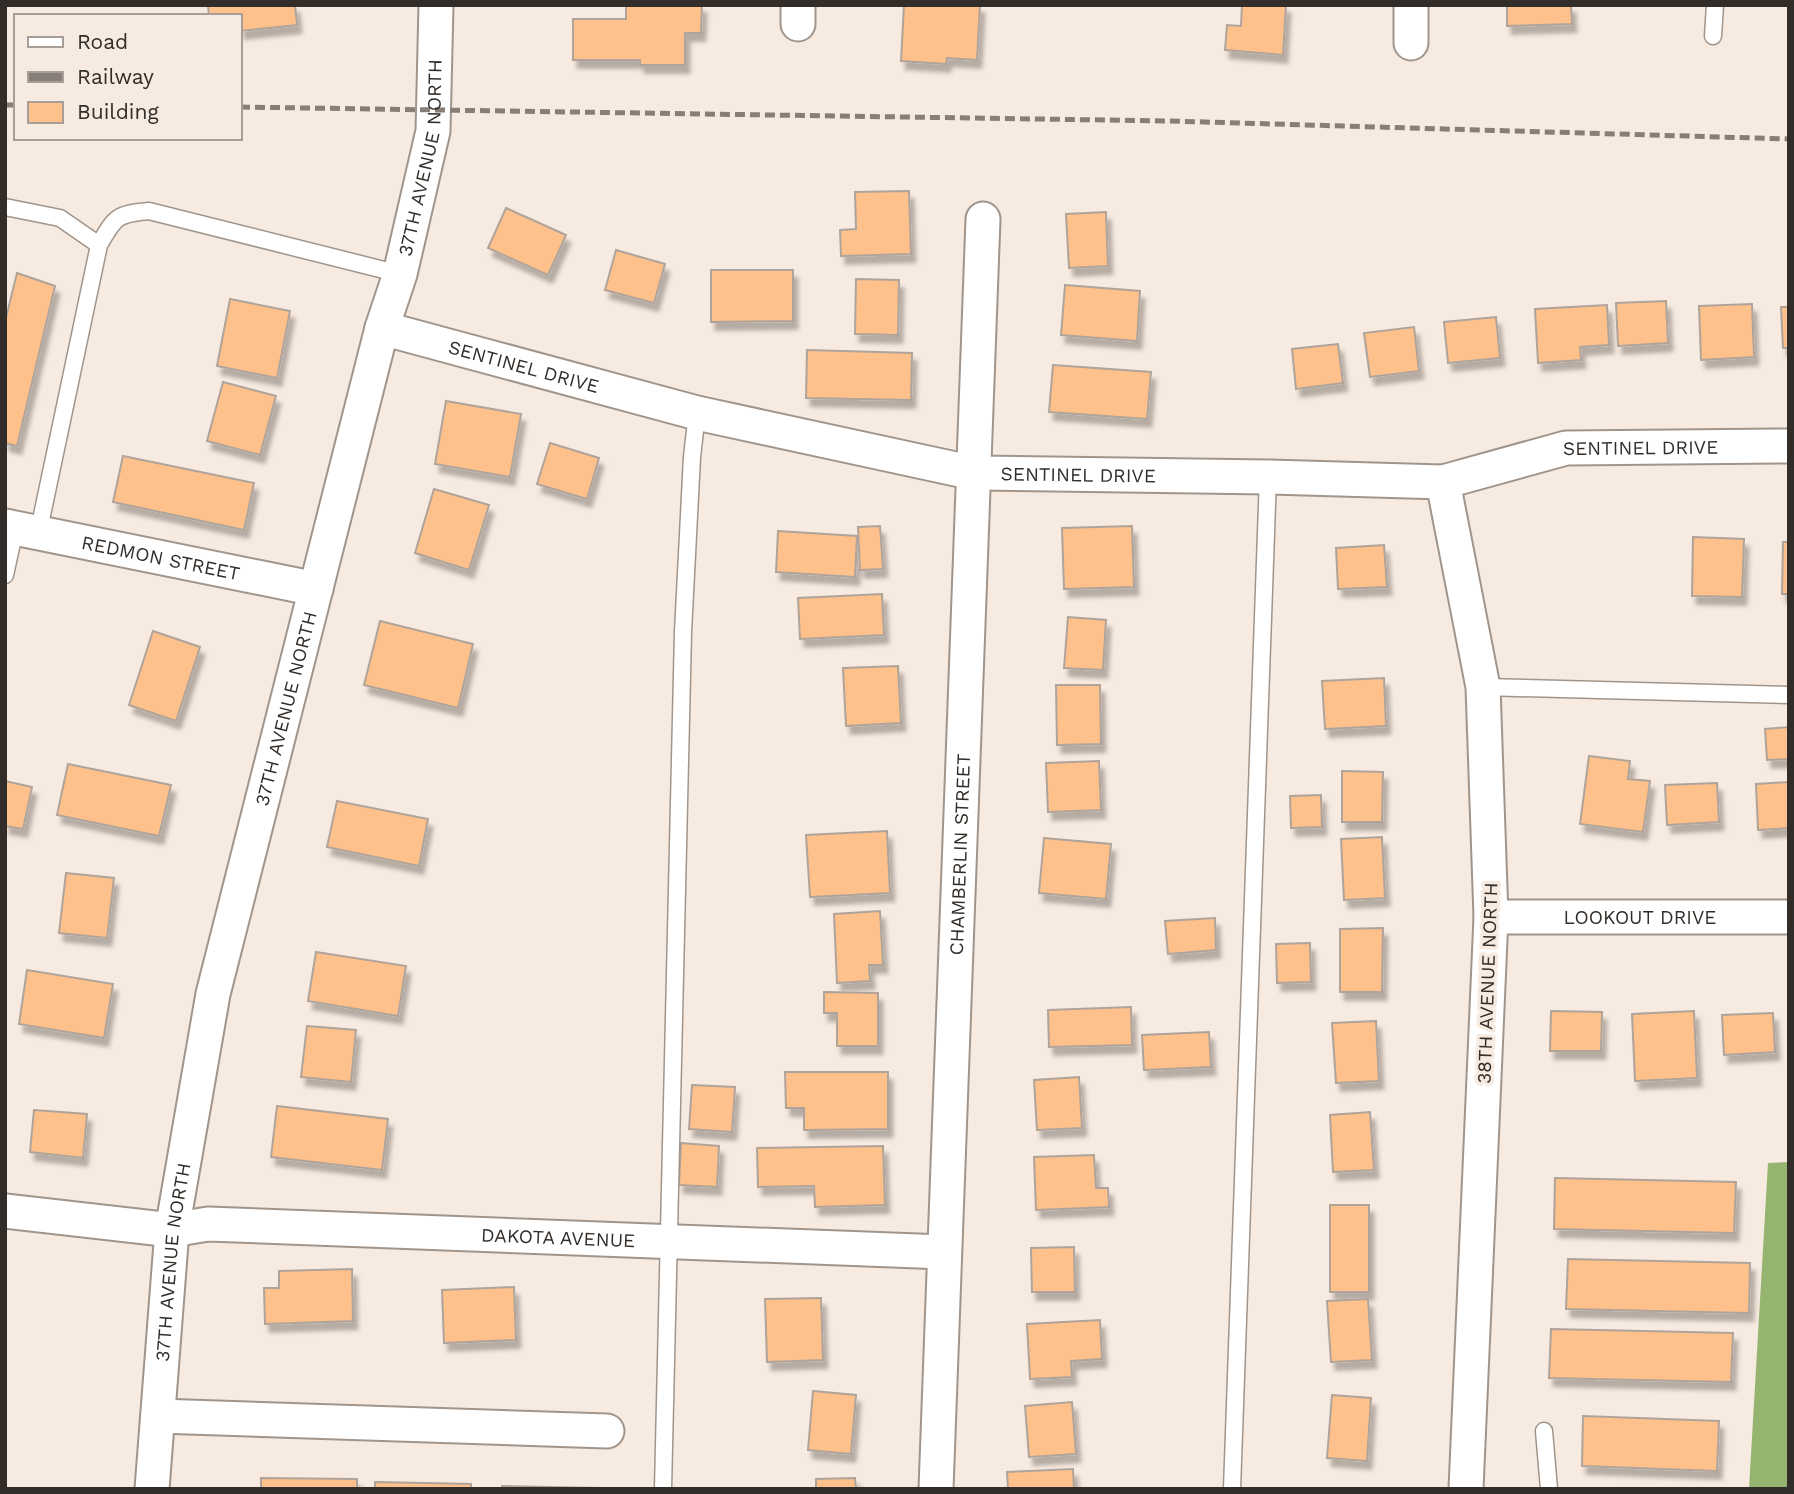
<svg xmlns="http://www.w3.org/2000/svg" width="1794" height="1494" font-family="'Work Sans',sans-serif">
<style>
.forest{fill:#94b470}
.building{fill:#fec18b;stroke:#b0a49a;stroke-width:2;filter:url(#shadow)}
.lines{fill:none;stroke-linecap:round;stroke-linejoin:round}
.service-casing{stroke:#a1958b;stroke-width:19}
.minor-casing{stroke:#a1958b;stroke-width:37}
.service{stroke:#fff;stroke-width:16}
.minor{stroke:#fff;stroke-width:33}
.rail{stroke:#877e78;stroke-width:5;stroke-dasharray:10 5;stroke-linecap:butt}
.labels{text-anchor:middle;stroke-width:7;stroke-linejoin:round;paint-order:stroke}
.street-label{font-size:19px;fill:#322d29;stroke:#f7eae0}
</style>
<defs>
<filter id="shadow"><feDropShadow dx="4.5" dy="8" stdDeviation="2" flood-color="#0004"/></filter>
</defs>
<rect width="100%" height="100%" fill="#f7eae0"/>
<path class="forest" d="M1789,1162v327h-40l19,-326z"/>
<path class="building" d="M208,5h87l2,20 -57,6v-15h-31z
M626,5h76l-1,28h-16v32h-45v-5h-67v-41h53z
M904,5h76l-3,55 -30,-2 -1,6 -45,-3z
M1242,5h44l-3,50 -58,-5 2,-25 14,1z
M1507,5h64l1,19 -65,2z
M909,191l2,63 -70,2 -1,-26 16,-1 -1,-37z
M506,208l60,27 -18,40 -60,-27z
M1106,212l2,54 -39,2 -3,-54z
M616,250l49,14 -11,39 -49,-13z
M711,270h82v51l-82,1z
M17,273l38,13 -38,160 -12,-3v-121z
M856,279l43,1 -1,55 -43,-1z
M1065,285l75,6 -3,50 -76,-6z
M230,299l60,12 -13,67 -60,-12z
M1666,301l2,42 -50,3 -2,-43z
M1752,304l2,53 -53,3 -2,-54z
M1607,305l2,40 -29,2 1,13 -43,3 -3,-54z
M1781,307h8v41h-6z
M1496,317l4,41 -52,5 -4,-41z
M1414,327l5,44 -49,6 -6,-44z
M1338,344l5,39 -47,6 -4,-40z
M807,350l105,3 -1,47 -105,-2z
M1053,365l98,7 -4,47 -98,-7z
M223,382l53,14 -16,59 -53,-14z
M446,401l75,13 -11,63 -75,-13z
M550,443l49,15 -12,41 -50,-15z
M123,456l131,27 -10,47 -131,-28z
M434,489l55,16 -20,65 -54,-17z
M880,526l3,43 -23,1 -2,-43z
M1132,526l2,61 -70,2 -2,-61z
M778,531l79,5 -2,41 -79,-5z
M1693,537l51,2 -2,58 -50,-1z
M1783,542h6v52h-7z
M1384,545l3,42 -49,2 -2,-41z
M882,594l2,41 -84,4 -2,-41z
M1068,617l38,3 -3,50 -39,-2z
M380,621l93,23 -15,64 -94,-23z
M153,631l47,16 -24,74 -47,-16z
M898,666l3,57 -55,3 -3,-58z
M1384,678l2,48 -61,3 -3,-48z
M1056,685h44l1,59 -44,1z
M1789,727v32l-22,1 -2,-31z
M1589,756l41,5 -2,18 22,2 -7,51 -63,-8z
M1099,761l2,49 -53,2 -2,-49z
M68,764l103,21 -12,51 -102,-21z
M1342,771l41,1 -1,50h-40z
M5,781l27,6 -9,42 -18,-3z
M1789,782v46l-31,2 -2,-46z
M1717,783l2,39 -52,3 -2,-40z
M1321,795l1,32 -31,1 -1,-32z
M337,801l91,18 -9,47 -92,-19z
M887,831l3,62 -80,4 -4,-62z
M1382,837l3,61 -41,2 -3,-61z
M1044,838l67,6 -5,55 -67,-6z
M66,873l48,5 -7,60 -48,-5z
M880,911l3,54h-14l1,16 -33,2 -3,-69z
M1215,918l1,32 -48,4 -3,-33z
M1383,928l-1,64h-42v-63z
M1310,943l1,39 -34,1 -1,-39z
M316,952l90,14 -8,50 -90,-15z
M27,970l86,14 -9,54 -85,-14z
M824,992l54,1v53h-41v-33h-13z
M1131,1007l1,38 -83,2 -1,-37z
M1551,1011l51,1 -1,39h-51z
M1694,1011l3,67 -62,3 -3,-67z
M1773,1013l2,39 -51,3 -2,-40z
M1376,1021l3,60 -43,2 -4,-60z
M307,1026l49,4 -5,52 -50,-5z
M1209,1032l2,35 -67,3 -2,-35z
M785,1072h103v57l-84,1v-22h-18z
M1079,1077l3,51 -45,2 -3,-50z
M692,1085l43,2 -3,45 -43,-3z
M277,1106l111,13 -6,51 -111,-13z
M34,1110l53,4 -4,44 -53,-6z
M1370,1112l4,58 -41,2 -3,-57z
M681,1143l38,3 -2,41 -38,-2z
M883,1146l2,59 -70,2 -1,-21 -56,1 -1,-39z
M1094,1155l2,33h12l1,19 -73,3 -2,-53z
M1555,1178l181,4 -2,51 -180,-4z
M1330,1205h39v87h-39z
M1074,1247l1,45h-43l-1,-44z
M1568,1259l182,4 -1,50 -183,-4z
M352,1269l1,52 -88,3 -1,-36h15v-17z
M514,1287l2,53 -72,3 -2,-53z
M821,1298l2,62 -56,2 -2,-63z
M1368,1299l4,61 -41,2 -4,-61z
M1100,1320l2,39 -31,2 1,16 -42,2 -3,-55z
M1551,1329l182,4 -2,49 -182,-4z
M813,1391l43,4 -5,59 -43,-4z
M1332,1395l39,3 -4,63 -40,-3z
M1072,1402l4,52 -47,3 -4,-51z
M1583,1416l136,5 -2,50 -135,-5z
M1073,1469l1,20h-66l-1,-17z
M261,1478l96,1v10h-96z
M855,1478l1,11h-40v-10z
M375,1482l96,2v5h-96z
M502,1486l98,2v1h-98z"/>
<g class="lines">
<g class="service-casing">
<path id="service" d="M1713,36l2,-31
M5,207l55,11 39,27 -61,289
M99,245c16,-28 17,-31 50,-34l251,63
M5,575l10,-46
M1483,687l306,8
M1544,1431l5,58
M663,1489l20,-857 9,-175 5,-44
M1232,1489l36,-1012"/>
</g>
<g class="minor-casing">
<g id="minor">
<path d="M798,24v-19"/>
<path d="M1411,43v-38"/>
<path id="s1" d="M382,328l315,85 277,60 294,4 175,5 123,-34 223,-2"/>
<path d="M1443,482l40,205 8,230 -25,572"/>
<path id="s2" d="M5,526l311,63"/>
<path id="s3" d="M1491,917h298"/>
<path id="s4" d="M5,1211l167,19 36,-6 736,28"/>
<path d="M158,1416l449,15"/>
<path id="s5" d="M152,1489l20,-259 41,-236 169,-666 18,-54 33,-143 3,-126"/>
<path id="s6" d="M936,1489l47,-1270"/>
</g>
</g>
<use href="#service" class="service"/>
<use href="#minor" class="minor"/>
<path class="rail" d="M5,105h11
M240,107l930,14 619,18"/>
</g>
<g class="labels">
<g class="street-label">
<text dy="7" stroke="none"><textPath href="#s5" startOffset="1362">37TH AVENUE NORTH</textPath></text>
<text dy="7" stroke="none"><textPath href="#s1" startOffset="147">SENTINEL DRIVE</textPath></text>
<text dy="7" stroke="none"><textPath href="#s1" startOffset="1281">SENTINEL DRIVE</textPath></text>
<text dy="7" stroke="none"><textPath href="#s1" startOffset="714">SENTINEL DRIVE</textPath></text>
<text dy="7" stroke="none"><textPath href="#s2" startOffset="159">REDMON STREET</textPath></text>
<text dy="7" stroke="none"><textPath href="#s5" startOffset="794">37TH AVENUE NORTH</textPath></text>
<text dy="7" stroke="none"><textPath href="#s6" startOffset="635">CHAMBERLIN STREET</textPath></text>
<text dy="7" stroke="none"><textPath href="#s3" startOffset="149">LOOKOUT DRIVE</textPath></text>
<text transform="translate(1487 983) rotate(-88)" y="7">38TH AVENUE NORTH</text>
<text dy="7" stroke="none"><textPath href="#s4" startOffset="555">DAKOTA AVENUE</textPath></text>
<text dy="7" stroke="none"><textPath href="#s5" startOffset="228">37TH AVENUE NORTH</textPath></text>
</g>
</g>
<rect width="1794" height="1494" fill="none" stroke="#322d29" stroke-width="14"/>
<rect x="14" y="14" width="228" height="126" fill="#f7eae0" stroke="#a89e97" stroke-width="2"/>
<rect x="28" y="37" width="35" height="10" fill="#ffffff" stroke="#a89e97" stroke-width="2"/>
<text x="77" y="49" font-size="21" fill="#322d29">Road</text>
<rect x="28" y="72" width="35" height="10" fill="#877e78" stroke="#a89e97" stroke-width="2"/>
<text x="77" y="84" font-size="21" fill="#322d29">Railway</text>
<rect x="28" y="102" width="35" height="21" fill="#fec18b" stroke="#a89e97" stroke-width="2"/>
<text x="77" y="119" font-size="21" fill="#322d29">Building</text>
</svg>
